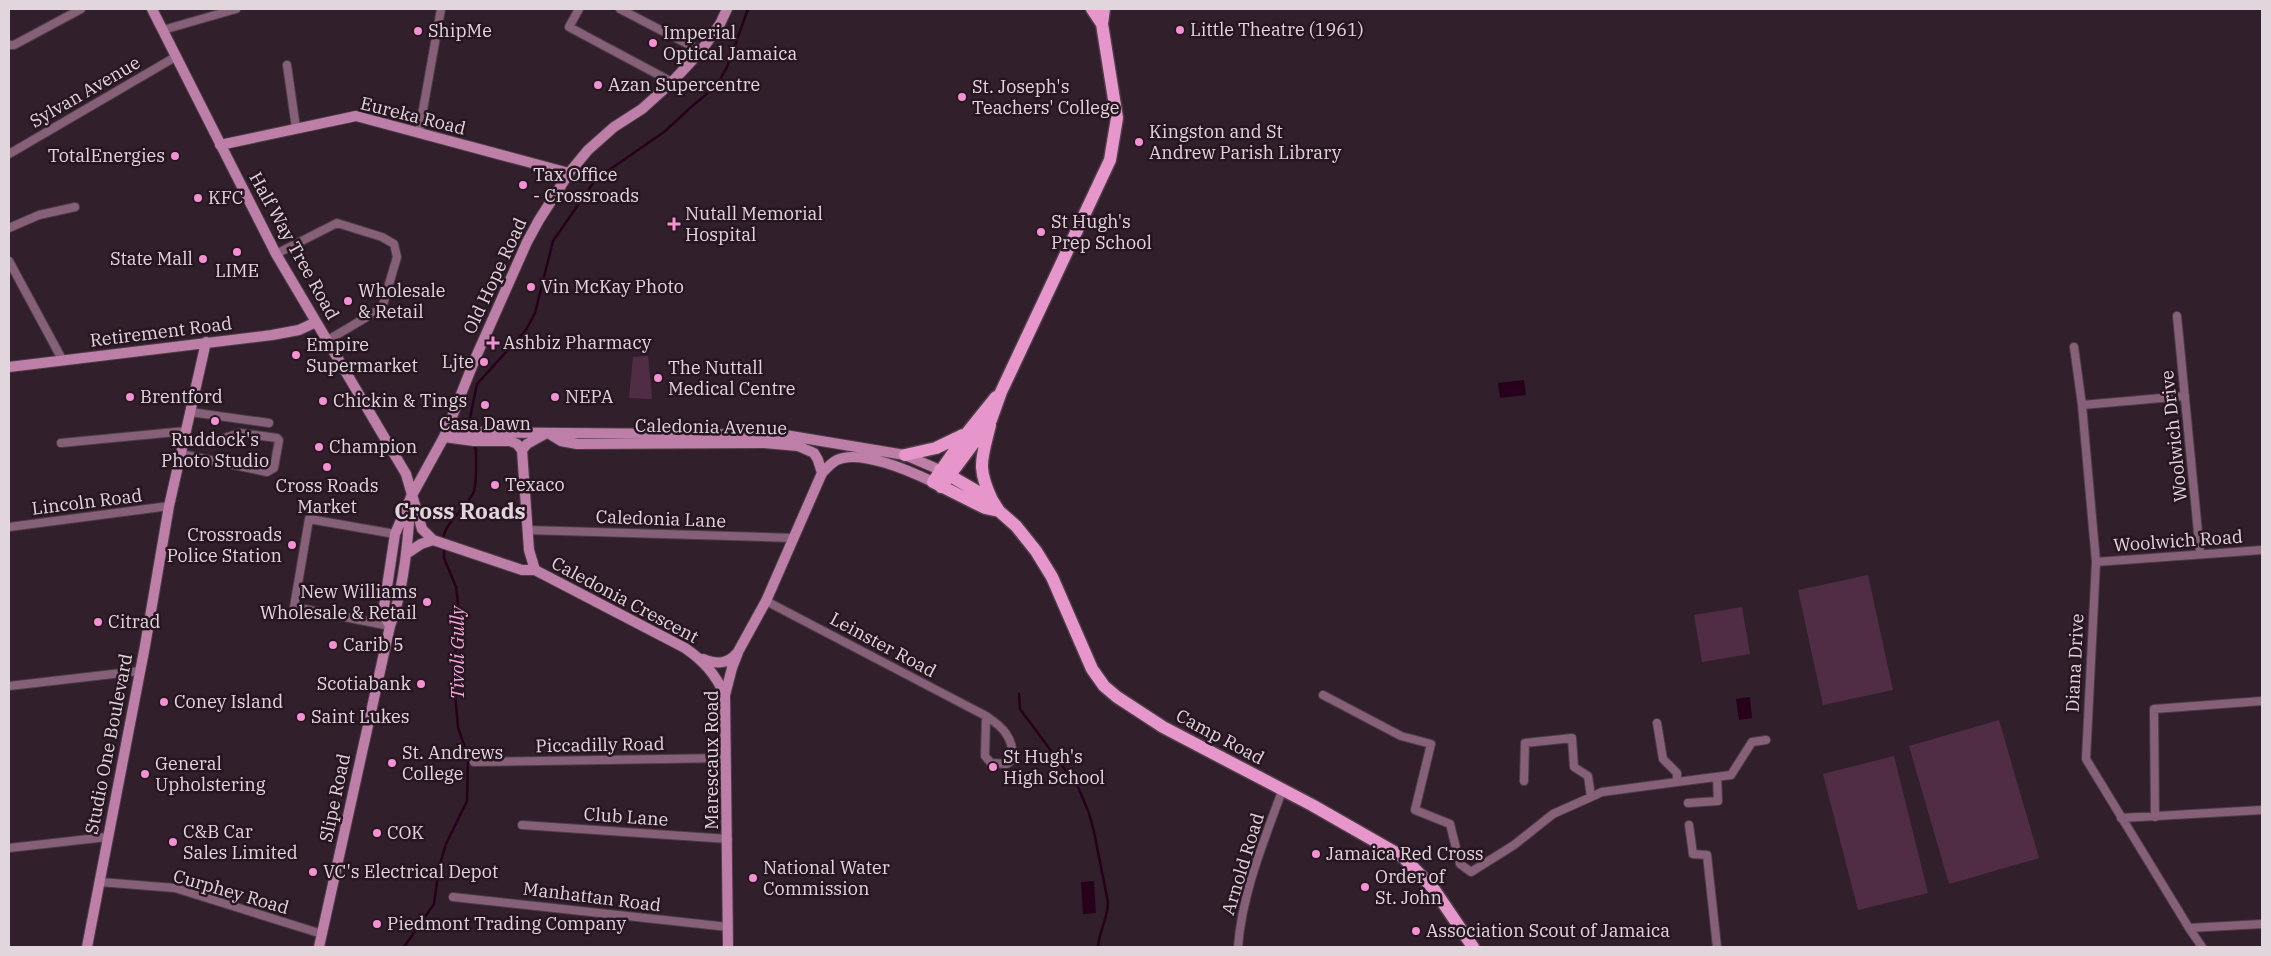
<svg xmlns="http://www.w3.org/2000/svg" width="2271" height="956" font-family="'IBM Plex Serif',serif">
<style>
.green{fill:#512d45}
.water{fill:#27001c}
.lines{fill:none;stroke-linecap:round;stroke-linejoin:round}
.stream{stroke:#27001c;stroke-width:2.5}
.street-casing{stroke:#4d3d47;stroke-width:10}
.secondary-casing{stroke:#4d3d47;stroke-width:12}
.primary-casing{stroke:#4d3d47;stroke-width:15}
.street{stroke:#865f78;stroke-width:8}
.secondary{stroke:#bd7ea7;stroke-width:10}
.primary{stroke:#e796cb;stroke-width:12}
.poi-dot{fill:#f491d3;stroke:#271621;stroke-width:2}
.labels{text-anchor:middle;stroke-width:5;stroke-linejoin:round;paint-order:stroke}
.poi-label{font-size:18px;fill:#e2d6dd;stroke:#271621;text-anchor:start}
.street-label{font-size:18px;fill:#e2d6dd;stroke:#271621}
.water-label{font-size:19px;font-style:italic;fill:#f7aadb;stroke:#271621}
.district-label{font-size:22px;font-weight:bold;fill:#e2d6dd;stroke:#271621}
</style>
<rect width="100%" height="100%" fill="#31202b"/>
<path class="green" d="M648,356l4,43 -23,-1 4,-41z
M1868,575l25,115 -70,15 -25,-115z
M1742,607l8,47 -48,8 -8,-47z
M1999,720l40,138 -90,26 -40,-138z
M1894,756l34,137 -70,17 -35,-136z"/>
<path class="water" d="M1524,380l2,15 -26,3 -2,-15z
M1750,697l2,21 -13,2 -3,-21z
M1094,881l2,32 -13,1 -2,-32z"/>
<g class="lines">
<path class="stream" d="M468,428l9,-44 49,-54 9,-17 18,-72 43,-62 68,-47 26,-24 27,-23 10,-18 21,-58
M443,542c-1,-19 26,-35 31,-51 3,-12 2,-28 2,-40l-2,-6
M1019,694l1,15 58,78 11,26 5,19 14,70c0,16 -9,29 -10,45
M404,947l30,-43 5,-37 7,-23 21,-43 1,-44 -10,-30 -4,-44 4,-81 -2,-15 -12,-29v-11"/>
<g class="street-casing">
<path id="street" d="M579,9l-10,18 103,55
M620,9l81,42
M163,30l73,-21
M9,45h5l67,-36
M287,65l9,63
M419,132l22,-123
M9,154l168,-98
M9,228l30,-13 36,-8
M276,254l61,-31 45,14 12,7 3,13 -15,51 -54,32
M9,261l54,100
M2177,316l23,237
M2074,347l8,58 14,157 -10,197 103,169 13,19
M2082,405l103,-9
M190,412l79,11
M61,443l125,-12
M181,454l86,18 7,-4 5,-28 -2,-2 -37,-5 -22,7
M9,527l160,-21
M527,530l267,8
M2096,562l166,-12
M766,601l220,115c17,11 27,21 27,43l-6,5 -16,-1 -6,-7 1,-40
M390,626l-96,-19 15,-88 86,15
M9,686l130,-15
M1323,695l78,41 30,8 -16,66 35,14 10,40 11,8 43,-27 39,-31 38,-17 -3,-21 -14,-9 -2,-29 -47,5 -1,38
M474,762l252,-4
M1677,782l54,-7 21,-33 14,-2
M1591,797l11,-5 75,-10v-9l-14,-14 -6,-36
M1688,803l30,-2 -1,-24
M2155,817l-1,-108 108,-8
M2121,818l141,-8
M522,825l206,14
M1689,825l4,29 14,1 10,92
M9,848l98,-11
M100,882l75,6 147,46
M453,897l275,30
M2189,928l73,-4
M1238,947c4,-54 26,-106 44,-156"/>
</g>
<g class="secondary-casing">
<path id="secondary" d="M152,9l124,245 130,220 16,55 11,11 89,30h13
M220,145l136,-29 213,57
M9,367l263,-32 27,-5 17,-8
M447,430l17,2 321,3 120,20 35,15
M548,433l13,8 16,3 187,-1 34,3 16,7 4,7 4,13
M545,434l-18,10 -5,6 7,100 6,20 150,78c19,13 30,26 40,47
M444,437l30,4h36l7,3 5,6
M406,554l15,-10 12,-4
M390,626l-7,-13 12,-79 16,-37 33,-60 31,-78 52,-117 12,-22 30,-47 19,-23 26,-23 28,-18 30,-27 29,-31 19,-27 7,-15
M703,659c13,5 24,6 34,-6
M87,947l58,-301 24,-140 37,-164
M319,947l71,-321c14,-36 18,-82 20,-120
M728,947l-3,-252 7,-27 7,-18 27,-49 56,-128c5,-5 9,-10 15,-13 23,-11 73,11 96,22"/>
</g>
<g class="primary-casing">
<path id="primary" d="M1092,9l10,15
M996,397l-29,36 -34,49 52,26 14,3
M990,425c-8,34 -14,41 2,75
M905,455l31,-7 27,-13
M940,470l52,30 7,11 17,15 20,25 16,26 40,92 12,17 13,11 46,30 149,78 91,52 30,31 40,59
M941,487l50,-67 10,-28 109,-232 7,-42 -15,-94 2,-15"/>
</g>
<use href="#street" class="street"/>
<use href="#secondary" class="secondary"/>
<use href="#primary" class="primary"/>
</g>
<g class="poi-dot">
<circle cx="1180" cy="30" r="5"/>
<circle cx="418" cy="31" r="5"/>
<circle cx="653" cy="43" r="5"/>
<circle cx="598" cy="85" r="5"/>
<circle cx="962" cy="97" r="5"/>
<circle cx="1139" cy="142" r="5"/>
<circle cx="175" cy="156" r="5"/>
<circle cx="523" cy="185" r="5"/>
<circle cx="198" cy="198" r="5"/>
<path d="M671.5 216.5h5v5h5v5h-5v5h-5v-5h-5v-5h5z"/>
<circle cx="1041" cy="232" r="5"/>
<circle cx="237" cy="252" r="5"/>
<circle cx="203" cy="259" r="5"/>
<circle cx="531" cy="287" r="5"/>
<circle cx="348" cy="301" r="5"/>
<path d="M490.5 335.5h5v5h5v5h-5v5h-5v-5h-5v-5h5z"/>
<circle cx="296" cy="355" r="5"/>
<circle cx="484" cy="362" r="5"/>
<circle cx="658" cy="378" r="5"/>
<circle cx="130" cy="397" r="5"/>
<circle cx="555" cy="397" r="5"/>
<circle cx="323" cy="401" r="5"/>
<circle cx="485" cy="405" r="5"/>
<circle cx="215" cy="421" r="5"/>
<circle cx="319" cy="447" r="5"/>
<circle cx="327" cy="467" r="5"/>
<circle cx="495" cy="485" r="5"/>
<circle cx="292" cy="545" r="5"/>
<circle cx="427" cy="602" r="5"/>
<circle cx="98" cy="622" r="5"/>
<circle cx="333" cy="645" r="5"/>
<circle cx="421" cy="684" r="5"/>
<circle cx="164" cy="702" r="5"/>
<circle cx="301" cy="717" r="5"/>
<circle cx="392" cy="763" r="5"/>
<circle cx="993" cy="767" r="5"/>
<circle cx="145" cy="774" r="5"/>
<circle cx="377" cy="833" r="5"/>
<circle cx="173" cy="842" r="5"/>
<circle cx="1316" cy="854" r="5"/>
<circle cx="313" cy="872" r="5"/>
<circle cx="753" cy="878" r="5"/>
<circle cx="1365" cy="887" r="5"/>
<circle cx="377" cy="924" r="5"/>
<circle cx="1416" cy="931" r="5"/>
</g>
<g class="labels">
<g class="poi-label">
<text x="1190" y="36">Little Theatre (1961)</text>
<text x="428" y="37">ShipMe</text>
<text x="663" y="39">Imperial<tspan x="663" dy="21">Optical Jamaica</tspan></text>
<text x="608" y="91">Azan Supercentre</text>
<text x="972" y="93">St. Joseph's<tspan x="972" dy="21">Teachers' College</tspan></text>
<text x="1149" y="138">Kingston and St<tspan x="1149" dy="21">Andrew Parish Library</tspan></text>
<text x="165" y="162" text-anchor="end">TotalEnergies</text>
<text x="533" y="181">Tax Office<tspan x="533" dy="21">- Crossroads</tspan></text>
<text x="208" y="204">KFC</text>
<text x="685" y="220">Nutall Memorial<tspan x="685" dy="21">Hospital</tspan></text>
<text x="1051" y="228">St Hugh's<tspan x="1051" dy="21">Prep School</tspan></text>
<text x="193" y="265" text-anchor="end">State Mall</text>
<text x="237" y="277" text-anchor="middle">LIME</text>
<text x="541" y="293">Vin McKay Photo</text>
<text x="358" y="297">Wholesale<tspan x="358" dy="21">&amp; Retail</tspan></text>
<text x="503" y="349">Ashbiz Pharmacy</text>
<text x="306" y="351">Empire<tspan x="306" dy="21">Supermarket</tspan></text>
<text x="474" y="368" text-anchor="end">Ljte</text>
<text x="668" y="374">The Nuttall<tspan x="668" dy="21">Medical Centre</tspan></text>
<text x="140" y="403">Brentford</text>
<text x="565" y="403">NEPA</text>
<text x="333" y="407">Chickin &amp; Tings</text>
<text x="485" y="430" text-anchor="middle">Casa Dawn</text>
<text x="215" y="446" text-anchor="middle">Ruddock's<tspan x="215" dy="21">Photo Studio</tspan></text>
<text x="329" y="453">Champion</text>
<text x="505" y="491">Texaco</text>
<text x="327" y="492" text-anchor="middle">Cross Roads<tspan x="327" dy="21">Market</tspan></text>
<text x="282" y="541" text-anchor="end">Crossroads<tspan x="282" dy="21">Police Station</tspan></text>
<text x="417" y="598" text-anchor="end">New Williams<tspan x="417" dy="21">Wholesale &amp; Retail</tspan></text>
<text x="108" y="628">Citrad</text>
<text x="343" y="651">Carib 5</text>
<text x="411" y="690" text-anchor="end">Scotiabank</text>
<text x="174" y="708">Coney Island</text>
<text x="311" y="723">Saint Lukes</text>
<text x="402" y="759">St. Andrews<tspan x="402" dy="21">College</tspan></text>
<text x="1003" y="763">St Hugh's<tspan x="1003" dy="21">High School</tspan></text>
<text x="155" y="770">General<tspan x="155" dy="21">Upholstering</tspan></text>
<text x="183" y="838">C&amp;B Car<tspan x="183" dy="21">Sales Limited</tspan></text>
<text x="387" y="839">COK</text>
<text x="1326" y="860">Jamaica Red Cross</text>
<text x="763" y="874">National Water<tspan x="763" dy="21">Commission</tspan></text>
<text x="323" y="878">VC's Electrical Depot</text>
<text x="1375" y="883">Order of<tspan x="1375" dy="21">St. John</tspan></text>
<text x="387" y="930">Piedmont Trading Company</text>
<text x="1426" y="937">Association Scout of Jamaica</text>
</g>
<g class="street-label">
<text transform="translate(85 92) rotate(-30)" y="6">Sylvan Avenue</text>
<text transform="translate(413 116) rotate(14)" y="6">Eureka Road</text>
<text transform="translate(294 246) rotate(61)" y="6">Half Way Tree Road</text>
<text transform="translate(495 276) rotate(-65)" y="6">Old Hope Road</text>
<text transform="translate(161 332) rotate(-7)" y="6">Retirement Road</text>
<text transform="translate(711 427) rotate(1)" y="6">Caledonia Avenue</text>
<text transform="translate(2174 436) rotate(-96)" y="6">Woolwich Drive</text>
<text transform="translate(87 502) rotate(-7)" y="6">Lincoln Road</text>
<text transform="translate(661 519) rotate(2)" y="6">Caledonia Lane</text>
<text transform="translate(2178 541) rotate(-4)" y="6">Woolwich Road</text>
<text transform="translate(625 600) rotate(28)" y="6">Caledonia Crescent</text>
<text transform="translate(883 645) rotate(28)" y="6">Leinster Road</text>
<text transform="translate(2075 663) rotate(-87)" y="6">Diana Drive</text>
<text transform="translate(1220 737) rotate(28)" y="6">Camp Road</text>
<text transform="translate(109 744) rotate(-79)" y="6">Studio One Boulevard</text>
<text transform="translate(600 745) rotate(-1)" y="6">Piccadilly Road</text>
<text transform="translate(712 760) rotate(-90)" y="6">Marescaux Road</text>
<text transform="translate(335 798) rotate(-78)" y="6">Slipe Road</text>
<text transform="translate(626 817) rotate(4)" y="6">Club Lane</text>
<text transform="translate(1243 864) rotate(-73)" y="6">Arnold Road</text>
<text transform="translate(231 892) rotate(16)" y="6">Curphey Road</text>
<text transform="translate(592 897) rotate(7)" y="6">Manhattan Road</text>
</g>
<g class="water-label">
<text transform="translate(457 653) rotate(-90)" y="7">Tivoli Gully</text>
</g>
<g class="district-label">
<text x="460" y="519">Cross Roads</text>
</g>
</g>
<rect width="2271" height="956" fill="none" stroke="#e2d6dd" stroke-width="20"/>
</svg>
